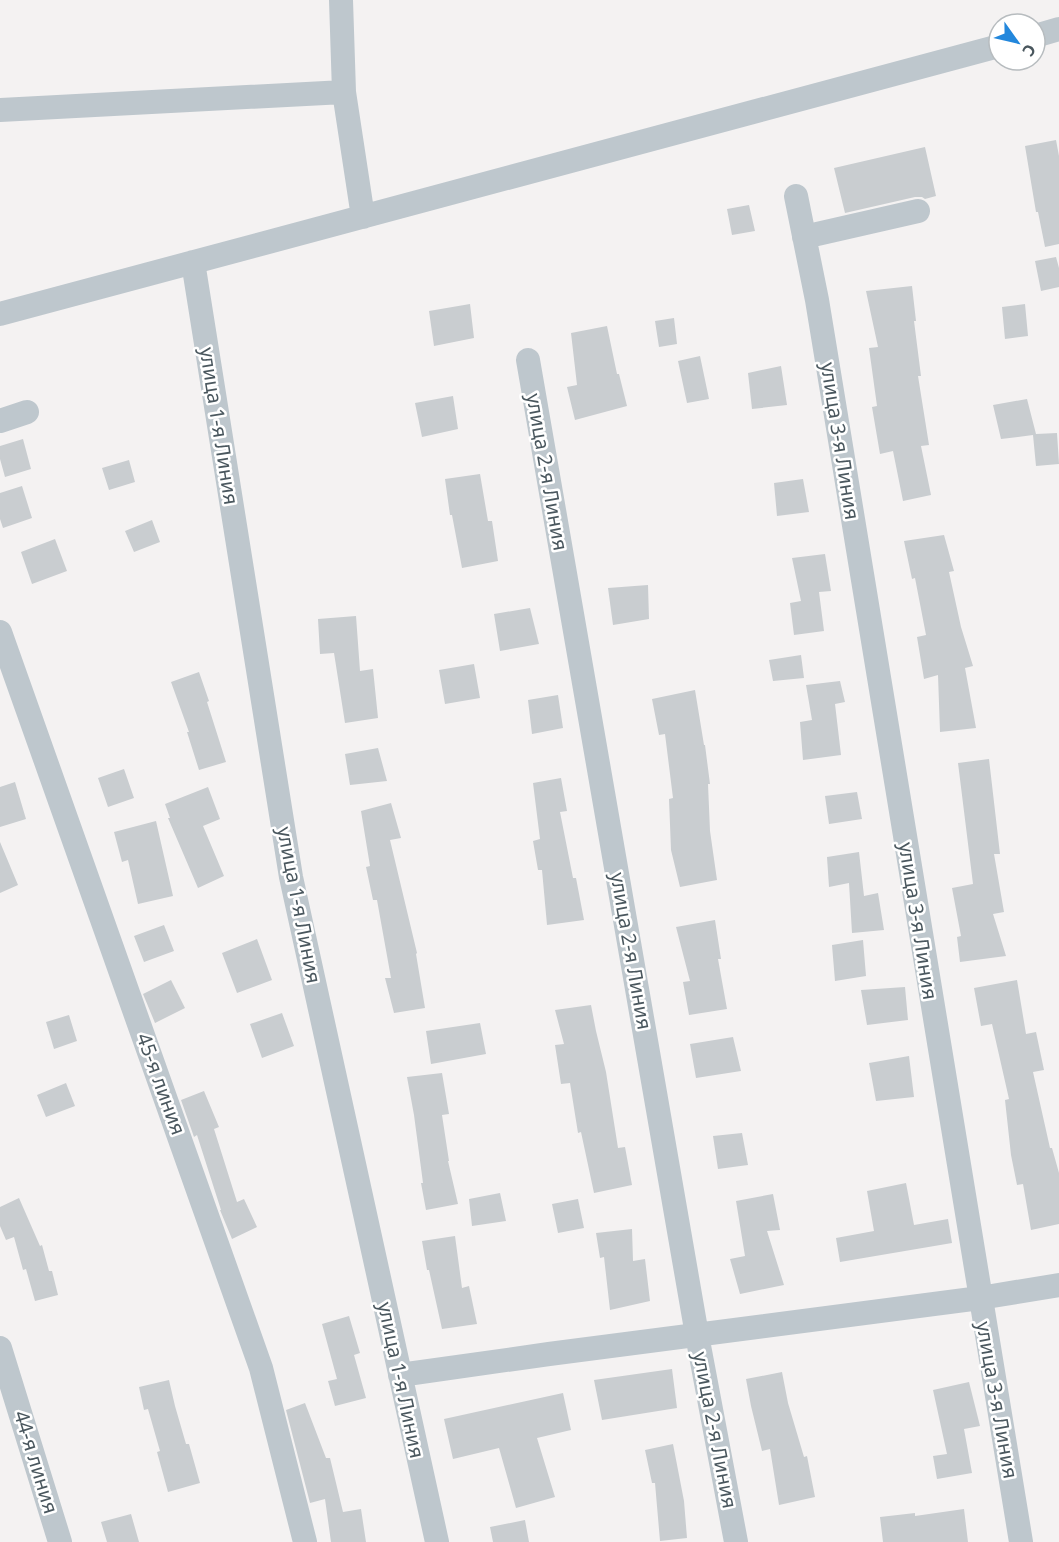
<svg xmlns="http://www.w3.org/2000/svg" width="1059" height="1542" font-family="'Noto Sans',sans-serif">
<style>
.building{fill:#c9cdd0}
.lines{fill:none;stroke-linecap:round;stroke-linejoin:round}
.minor{stroke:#bec7cd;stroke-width:24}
.labels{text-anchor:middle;stroke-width:5;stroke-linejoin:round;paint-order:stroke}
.street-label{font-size:20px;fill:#4a575e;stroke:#fff}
</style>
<rect width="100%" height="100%" fill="#f4f2f2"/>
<path class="building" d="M1056,140l3,16v88l-14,3 -7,-35h-2l-11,-66z
M925,147l11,49 -11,3 -3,-2h-7l-70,16 -11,-45z
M749,205l6,26 -23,4 -5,-26z
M1056,257l3,11v19l-18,4 -6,-30z
M912,286l4,35h-2l7,55h-3l11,69 -8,1 10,49 -28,6 -10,-50 -13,3 -8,-47 5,-1 -8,-58 9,-1 -12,-56z
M470,304l4,34 -40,8 -5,-35z
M1025,304l3,32 -23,3 -3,-32z
M674,318l3,26 -18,3 -4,-26z
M607,326l10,48h2l8,32 -52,14 -8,-33 10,-2 -6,-52z
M700,356l9,43 -22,4 -9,-42z
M781,366l6,39 -35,4 -4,-36z
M453,396l5,33 -36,8 -7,-34z
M1027,399l9,35 21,-1 2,31 -23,2 -3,-31 -32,4 -8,-34z
M23,439l8,30 -26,8 -5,-18v-13z
M129,460l6,22 -26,8 -7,-22z
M480,474l8,47h4l6,40 -36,7 -10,-53h-2l-5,-36z
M803,479l6,33 -32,4 -3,-33z
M22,486l10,32 -29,10 -3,-9v-26z
M152,520l8,22 -26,10 -9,-21z
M944,535l10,36 -5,1 12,55 12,39 -8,2 11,60 -36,4 -2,-57 -14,4 -7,-42 9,-2 -11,-57 -3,1 -8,-38z
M55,539l12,32 -35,13 -11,-32z
M825,554l6,37 -12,1 5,39 -30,4 -4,-32 11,-2 -9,-43z
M648,585l1,34 -36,6 -5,-37z
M530,608l9,36 -39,7 -6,-37z
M356,616l4,55 13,-2 5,49 -33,5 -11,-70 -14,1 -2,-35z
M801,655l3,23 -31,3 -4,-21z
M474,664l6,34 -35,6 -6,-34z
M199,672l10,29 -2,1 19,60 -27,8 -12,-38h2l-18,-50z
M840,681l5,21 -10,2 6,51 -38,5 -3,-38 12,-2 -6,-35z
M695,690l9,55h1l5,39h-2l2,47 7,49 -37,7 -9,-37 -2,-51 4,-1 -8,-64 -6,1 -7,-36z
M558,695l5,33 -31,6 -4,-34z
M378,748l9,33 -37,4 -5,-31z
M989,759l11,95h-6l10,58 -11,2 13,42 -46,6 -3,-25 4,-1 -9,-48 21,-4 -15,-121z
M124,769l10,29 -26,9 -10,-29z
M561,778l6,33 -7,1 13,66h3l8,42 -37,5 -5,-55h-4l-5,-29 7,-2 -7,-56z
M15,782l11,37 -26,8v-40z
M208,787l12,32 -17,7 21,50 -26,12 -30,-70h2l-5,-14z
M857,792l5,27 -33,5 -4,-28z
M391,803l10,35 -11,2 27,113 -1,1 9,54 -31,5 -9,-35h6l-14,-78h-4l-7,-33 4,-1 -9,-55z
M156,821l17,75 -35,8 -10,-44 -6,2 -8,-30z
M0,842l18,43 -18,8z
M859,852l5,44 14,-3 6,37 -32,3 -3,-50 -20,4 -2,-30z
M715,920l6,39h-3l9,50 -38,6 -6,-33 7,-1 -14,-54z
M164,925l10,26 -30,11 -10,-26z
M257,939l15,41 -35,13 -15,-40z
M863,940l3,36 -31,5 -3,-36z
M171,980l14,28 -30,15 -12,-29z
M1017,980l9,54 10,-2 8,38 -11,2 17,76h2l7,25v51l-28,6 -8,-46 -6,1 -6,-30 -6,-55 4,-1 -17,-75 -11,2 -7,-38z
M905,987l3,33 -41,5 -6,-35z
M591,1005l5,26 10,41 12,76 7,-1 7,38 -38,8 -13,-61 -3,1 -8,-50 -9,1 -6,-39 9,-1 -9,-34z
M282,1013l12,33 -32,12 -12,-34z
M69,1015l8,26 -23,8 -8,-27z
M480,1023l6,31 -55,10 -5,-33z
M733,1037l8,34 -45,7 -6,-34z
M909,1056l5,41 -38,4 -7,-38z
M442,1073l7,41 -7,1 7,46h-1l10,43 -32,6 -5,-27h2l-9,-68 -7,-38z
M66,1083l9,23 -29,11 -9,-22z
M204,1091l15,36 -5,2 23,73 7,-3 13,28 -25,12 -12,-29h1l-24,-75 -3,2 -13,-37z
M742,1133l6,32 -30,4 -5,-33z
M906,1183l8,42 34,-6 4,24 -112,19 -4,-24 38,-7 -7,-40z
M500,1193l6,28 -34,5 -3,-27z
M773,1194l7,36 -13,1 17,54 -44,9 -10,-35 15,-3 -9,-55z
M19,1198l21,48 2,-1 7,26h3l6,24 -23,6 -9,-32 -3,1 -9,-33 -8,3 -6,-14v-19z
M578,1199l6,29 -26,5 -6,-29z
M632,1229l1,32 12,-2 5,42 -40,9 -6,-53 -4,1 -4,-25z
M455,1236l7,52 7,-2 8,38 -35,5 -13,-59h-2l-5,-29z
M349,1316l11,37 -6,2 12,43 -31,8 -7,-25 9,-2 -15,-55z
M672,1369l5,39 -75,12 -8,-40z
M782,1372l6,31 16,54 3,-1 8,41 -36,8 -9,-56 -8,2 -11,-45 -5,-27z
M169,1380l6,26 11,38h3l11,39 -32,9 -11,-40 3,-1 -12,-42 -4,1 -5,-23z
M969,1382l11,44 -16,3 8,44 -35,6 -4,-23 14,-2 -14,-64z
M563,1393l8,37 -34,8 18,59 -39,11 -17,-60 -46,11 -9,-40z
M305,1403l21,55h4l13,54 18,-3 5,33h-35l-6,-43 -15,4 -24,-93z
M673,1444l11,57 3,37 -27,3 -5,-58h-3l-7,-33z
M964,1509l4,33h-85l-3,-25 35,-4v3z
M131,1514l8,28h-32l-6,-20z
M525,1520l4,22h-36l-3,-15z"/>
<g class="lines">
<path class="minor" d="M341,0l3,92 19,125
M1035,36l24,-7
M0,110l344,-18
M796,196l21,104 204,1242
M804,237l114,-26
M193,262l98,615 146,665
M0,314l999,-268
M528,360l169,975 39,207
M0,421l27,-9
M0,632l261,736 44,174
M0,1348l60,194
M400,1375l149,-21 431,-56 79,-13"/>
</g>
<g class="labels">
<g class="street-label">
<text transform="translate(219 426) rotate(81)" y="7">улица 1-я Линия</text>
<text transform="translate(840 441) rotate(81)" y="7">улица 3-я Линия</text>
<text transform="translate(547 472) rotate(80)" y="7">улица 2-я Линия</text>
<text transform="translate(299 905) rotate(79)" y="7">улица 1-я Линия</text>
<text transform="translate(918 921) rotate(81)" y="7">улица 3-я Линия</text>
<text transform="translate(631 951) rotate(80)" y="7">улица 2-я Линия</text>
<text transform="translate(161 1084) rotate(70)" y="7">45-я линия</text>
<text transform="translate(401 1380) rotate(78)" y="7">улица 1-я Линия</text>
<text transform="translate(997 1400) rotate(80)" y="7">улица 3-я Линия</text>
<text transform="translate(715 1430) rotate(79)" y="7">улица 2-я Линия</text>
<text transform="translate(36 1462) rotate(73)" y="7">44-я линия</text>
</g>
</g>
<g transform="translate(1017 42) rotate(124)"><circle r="28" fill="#ffffff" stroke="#b7bcbf" stroke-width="1.5"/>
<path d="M0-4.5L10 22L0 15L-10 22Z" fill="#2387dc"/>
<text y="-9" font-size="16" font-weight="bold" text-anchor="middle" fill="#4a575e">С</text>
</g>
</svg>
